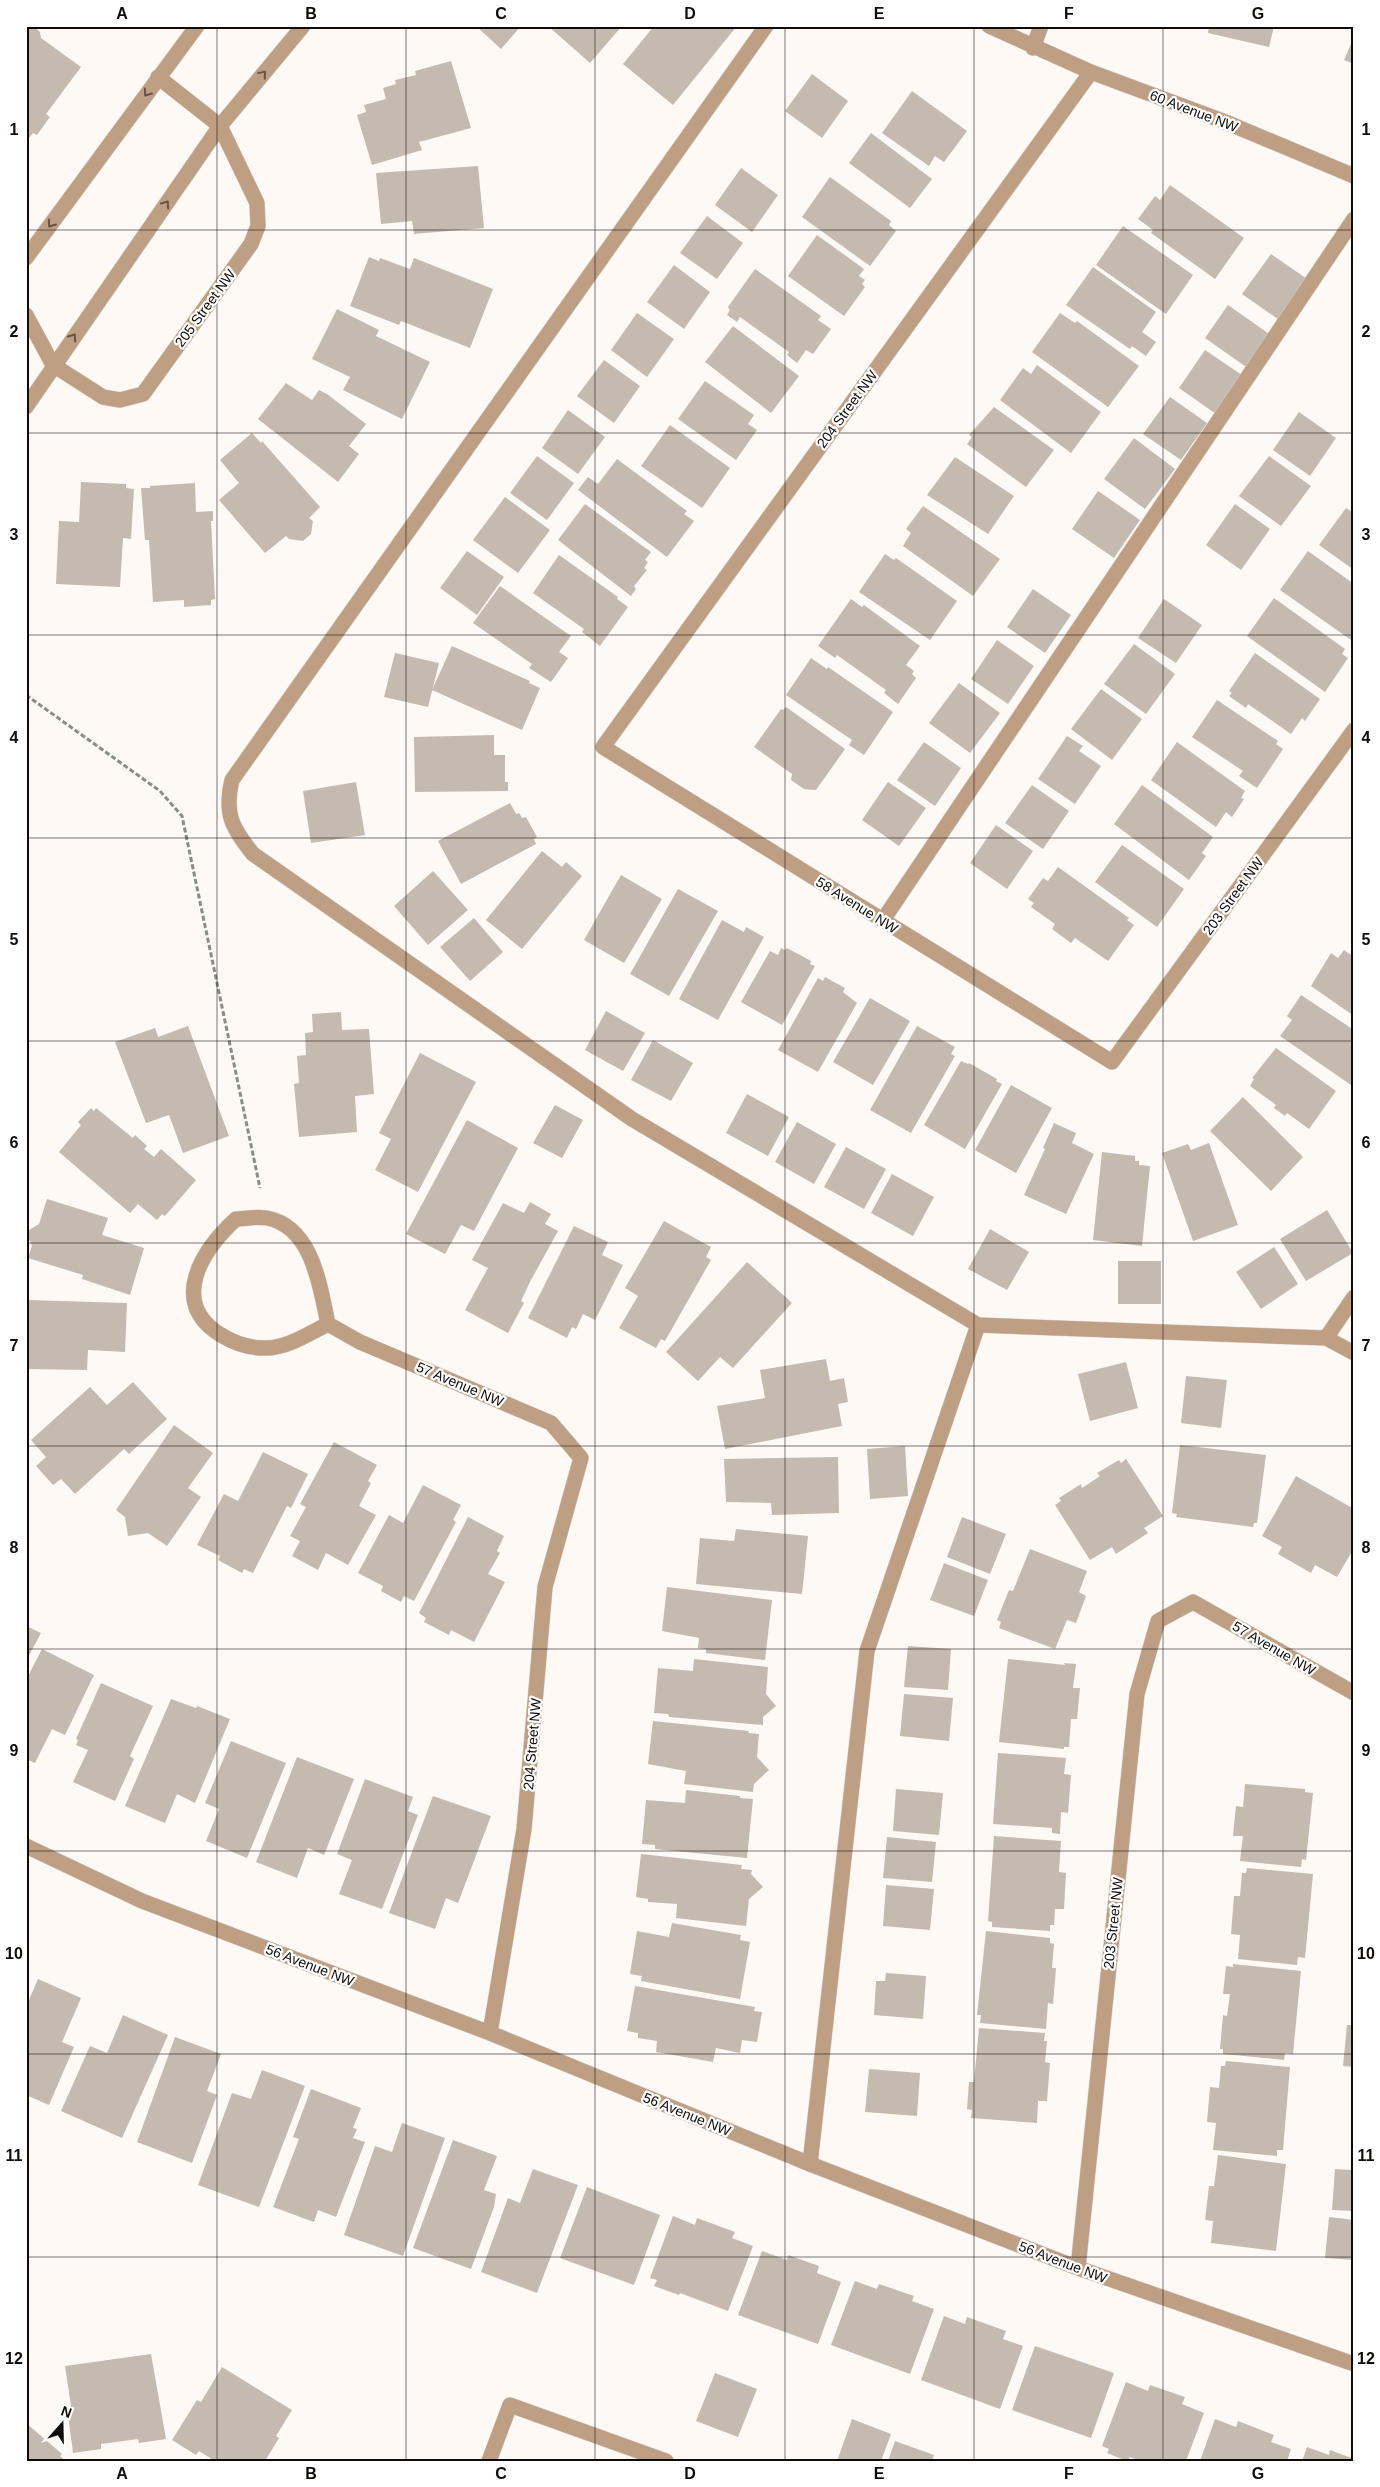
<svg xmlns="http://www.w3.org/2000/svg" width="1380" height="2487" font-family="Helvetica,sans-serif">
<style>
.building{fill:#c5bab0}
.lines{fill:none;stroke-linecap:round;stroke-linejoin:round}
.service-casing{stroke:#d8d3cf;stroke-width:16}
.minor-casing{stroke:#d8d3cf;stroke-width:16}
.tertiary-casing{stroke:#d8d3cf;stroke-width:16}
.path{stroke:#8e8a86;stroke-width:3;stroke-dasharray:5 2.5;stroke-linecap:butt}
.service{stroke:#be9f84;stroke-width:15}
.minor{stroke:#be9f84;stroke-width:15}
.tertiary{stroke:#be9f84;stroke-width:15}
.oneway{stroke:#665546}
.grid{fill:none;stroke:#0e0b08;stroke-width:1;stroke-opacity:0.55}
.labels{text-anchor:middle;stroke-width:4.5;stroke-linejoin:round;paint-order:stroke}
.street-label{font-size:14px;fill:#0e0b08;stroke:#fff}
.neatline{fill:none;stroke:#0e0b08;stroke-width:2}
.grid-label{font-size:16px;text-anchor:middle;font-weight:bold;fill:#0e0b08}
</style>
<rect width="100%" height="100%" fill="#fef9f5"/>
<path class="building" d="M26,26h7l7,6 1,6 40,29 -35,47 4,3 -13,18 -4,-2 -7,9z
M476,26h45l-20,23z
M548,26h74l-32,37z
M654,26h83l-64,79 -50,-41z
M1209,26h65l-5,21 -61,-14z
M1354,37v27l-10,-4z
M451,61l20,67 -52,14 3,8 -50,15 -15,-50 9,-3 -2,-7 22,-6 -3,-11 13,-4 -1,-4 21,-5 -1,-4z
M812,74l36,27 -26,37 -37,-27z
M912,91l55,40 -23,31 -9,-6 -6,10 -47,-33z
M871,133l61,46 -22,29 -61,-45z
M478,166l6,62 -70,6 -2,-13 -31,3 -5,-51z
M741,168l37,27 -26,37 -37,-27z
M830,177l61,44 -2,4 7,6 -26,35 -68,-49z
M1170,185l74,53 -29,41 -64,-46 2,-3 -15,-11 17,-23 5,4z
M707,216l36,27 -26,36 -37,-26z
M1123,226l70,49 -27,39 -70,-49z
M817,235l47,34 -5,7 6,4 -3,4 3,3 -21,29 -56,-40z
M1271,254l39,27 -28,41 -40,-28z
M369,257l10,4 1,-3 30,11 4,-11 79,31 -23,59 -69,-27 -2,4 -49,-19z
M674,265l36,27 -26,37 -37,-27z
M1093,267l63,45 -14,20 14,10 -10,14 -14,-10 -2,3 -64,-44z
M755,269l66,47 -3,4 13,9 -18,25 -7,-4 -9,13 -10,-8 2,-3 -49,-35 -3,5 -10,-7 3,-5 -2,-3z
M1228,305l44,31 -23,33 -44,-31z
M337,309l42,21 -3,6 54,26 -28,57 -59,-29 7,-13 -38,-18z
M637,313l37,26 -27,38 -36,-27z
M1060,313l15,10 2,-2 62,45 -31,41 -76,-55z
M733,326l66,50 -28,37 -66,-51z
M1205,350l37,25 -26,39 -37,-26z
M604,360l36,26 -26,37 -37,-27z
M1037,365l64,47 -30,41 -71,-53 23,-32 8,6z
M705,381l49,34 -6,9 9,6 -21,30 -58,-41z
M286,383l26,17 7,-10 8,4 39,30 -17,22 10,8 -21,28 -80,-63z
M1170,397l37,26 -26,37 -38,-26z
M994,407l60,43 -28,37 -59,-43 5,-7 -3,-2z
M568,410l37,27 -27,37 -36,-26z
M1299,412l37,26 -26,38 -37,-26z
M670,425l60,43 -28,40 -61,-42z
M252,433l9,10 1,-2 58,66 -11,11 4,3 -2,13 -8,7 -14,-2 -3,-3 -21,17 -46,-53 20,-17 -19,-23z
M1134,438l41,31 -30,40 -41,-30z
M537,456l37,27 -27,37 -37,-27z
M1269,456l42,30 -30,40 -42,-30z
M955,457l59,39 -26,38 -61,-39z
M617,459l70,52 -3,3 10,7 -27,36 -89,-67 10,-13 10,7z
M81,482l45,2v4l8,1 -3,50 -8,-1 -3,49 -64,-3 3,-63 20,1z
M195,483l1,29 17,-1v10h-2l4,78 -4,1v5l-27,2v-7l-31,2 -4,-62h-4l-4,-52h9v-2z
M1098,491l42,29 -26,38 -42,-29z
M505,497l45,33 -32,43 -45,-33z
M585,504l66,48 -6,8 3,2 -4,6 3,2 -13,16 2,3 -5,7 -73,-56z
M1235,504l35,25 -29,41 -35,-25z
M923,506l77,53 -27,37 -70,-50 8,-13 -5,-4z
M1346,508l8,5v57l-35,-25z
M467,551l37,26 -27,38 -37,-27z
M1308,551l46,33v52l-3,4 -71,-50z
M885,554l9,6 2,-2 61,43 -27,39 -71,-48z
M559,555l59,42 -1,2 11,8 -28,39 -18,-14 2,-3 -51,-36z
M500,586l71,50 -12,16 9,6 -17,24 -22,-14 3,-4 -59,-41z
M1033,589l38,26 -26,38 -38,-26z
M1274,598l71,51 -3,5 6,4 -23,34 -78,-56z
M851,599l11,8 2,-2 56,41 -14,19 8,6 -2,3 4,4 -18,26 -14,-11 2,-3 -49,-35 -2,3 -17,-12z
M1164,599l38,26 -26,38 -38,-25z
M997,640l37,26 -26,38 -37,-25z
M1134,644l41,30 -29,40 -42,-30z
M452,646l78,35 -1,2 11,5 -18,42 -90,-40z
M395,653l44,10 -11,44 -44,-10z
M1255,653l65,46 -15,22 -3,-3 -11,16 -43,-30 -2,4 -17,-12 3,-3 -3,-2z
M811,658l16,11 1,-2 65,45 -29,43 -15,-10 3,-5 -66,-45z
M959,683l41,30 -30,40 -41,-30z
M1101,689l41,30 -30,41 -41,-31z
M1217,700l61,41 -2,3 7,5 -26,39 -18,-12 4,-5 -51,-34z
M786,707l59,42 -29,41 -12,-1 -13,-9 1,-6 -38,-27 27,-38 2,1z
M494,735v20h11v27h3v9l-93,1 -1,-55z
M1067,736l16,10 -4,5 22,15 -26,38 -37,-25z
M924,742l37,26 -26,38 -38,-26z
M1177,742l68,49 -4,7 3,1 -12,18 -6,-5 -10,15 -65,-47z
M356,782l9,53 -54,8 -8,-52z
M888,782l38,26 -27,38 -37,-26z
M1032,785l37,26 -26,38 -38,-26z
M1142,785l71,52 -11,16 4,3 -17,24 -75,-56z
M510,803l6,11 3,-1 3,5 4,-1 11,20 -3,2 2,5 -75,40 -23,-43z
M996,825l37,26 -26,38 -37,-26z
M1122,845l62,44 -27,38 -62,-45z
M542,851l20,16 4,-5 16,14 -60,73 -36,-29z
M1058,867l71,51 -2,2 7,5 -26,36 -33,-23 -4,5 -19,-14 3,-5 -24,-17 3,-4 -6,-4 15,-21 5,3z
M433,871l35,39 -40,35 -34,-39z
M621,875l41,24 -38,64 -40,-23z
M678,889l40,22 -49,85 -39,-22z
M474,918l29,34 -33,29 -30,-34z
M722,920l22,12 2,-5 18,10 -46,83 -39,-21z
M781,948l4,2 2,-2 24,13 -1,3 5,2 -33,59 -41,-23 29,-51 8,4z
M1344,950l10,7v59l-43,-30 20,-33 7,5z
M825,977l20,11 -2,4 14,11 -39,69 -40,-22 40,-72 5,3z
M1301,995l53,35v51l-3,4 -71,-49 12,-16 -5,-4z
M870,998l40,23 -37,64 -40,-23z
M606,1011l39,22 -22,38 -38,-21z
M341,1012l1,18 27,-1 5,65 -19,2 2,36 -58,5 -5,-53 5,-1 -2,-27 9,-1 -1,-22 8,-1 -1,-18z
M188,1026l41,110 -46,17 -14,-38 -23,8 -31,-81 40,-14 3,9z
M917,1026l38,21 -4,7 4,2 -44,77 -41,-23z
M653,1040l40,23 -22,38 -40,-21z
M1276,1048l60,43 -27,38 -22,-16 -2,3 -11,-8 2,-3 -26,-19 4,-7 -2,-1z
M420,1053l56,29 -58,110 -43,-22 16,-31 -12,-6z
M961,1061l7,3 1,-1 28,16 -1,2 6,3 -37,65 -41,-24z
M1011,1085l41,23 -36,65 -41,-23z
M747,1094l42,23 -21,39 -42,-23z
M1243,1097l60,60 -32,34 -61,-60z
M555,1105l28,15 -21,38 -29,-15z
M91,1108l3,3 2,-3 37,30 2,-3 12,11 -3,3 10,8 7,-8 35,31 -31,36 -3,-2 -5,6 -19,-16 -8,9 -71,-61 22,-27 -3,-3z
M467,1120l51,28 -44,83 -13,-6 -16,29 -39,-20z
M797,1122l39,22 -22,40 -39,-22z
M1054,1123l22,10 -4,10 22,11 -28,60 -42,-19 21,-46 -2,-1z
M1209,1143l29,82 -45,16 -31,-88 26,-9 3,6z
M846,1147l40,22 -22,40 -40,-22z
M1102,1152l33,4v5h4v4l11,1 -8,80 -49,-6z
M892,1174l42,23 -21,39 -42,-23z
M47,1199l61,19 -6,17 42,13 -14,47 -48,-16 1,-4 -55,-17 4,-12 -6,-14 13,-8z
M530,1202l21,12 -6,10 13,7 -27,49 -10,21 3,2 -16,30 -43,-23 23,-42 -16,-8 31,-57 21,10z
M1327,1210l26,43 -47,28 -26,-42z
M664,1221l47,26 -5,10 5,3 -46,81 -4,-2 -5,9 -37,-20 19,-32 -13,-8z
M574,1226l34,16 -6,13 21,10 -28,55 -12,-6 -7,15 -4,-2 -5,11 -39,-20z
M990,1229l39,23 -22,38 -39,-21z
M1274,1247l24,37 -37,25 -25,-37z
M1118,1261h43v43h-43z
M747,1262l45,41 -59,65 -13,-11 -22,24 -32,-29z
M27,1300l100,3 -2,49 -37,-2 -1,20 -61,-1z
M826,1359l4,22 14,-3 4,24 -10,2 4,22 -117,23 -8,-43 48,-8 -5,-28z
M1126,1362l12,46 -48,13 -12,-47z
M1186,1376l41,4 -6,48 -40,-5z
M133,1382l34,37 -38,35 -5,-5 -49,45 -14,-15 -8,6 -17,-19 10,-9 -15,-17 59,-53 17,18z
M174,1425l39,28 -25,35 13,9 -34,49 -19,-13 -20,3 -3,-19 -9,-7z
M334,1442l43,23 -9,16 3,2 -12,23 17,9 -28,50 -22,-12 -8,17 -26,-14 8,-15 -10,-5 16,-29 -6,-3z
M1180,1445l86,10 -9,68h-3l-1,4 -77,-10 1,-3 -5,-1z
M905,1446l3,50 -38,3 -3,-50z
M263,1452l45,22 -17,34 -4,-2 -34,67 -9,-4 -2,4 -24,-13 2,-4 -23,-11 27,-51 14,7z
M838,1457l1,56 -67,2 -1,-12 -45,-1 -2,-43z
M1126,1459l37,57 -19,12 4,5 -32,21 -4,-7 -22,13 -35,-55 6,-4 -2,-3 22,-14 1,4 18,-12 -3,-3 22,-13 2,3z
M1296,1476l58,33v39l-17,29 -22,-12 -4,8 -33,-19 4,-7 -20,-11z
M423,1485l38,20 -8,15 3,2 -42,79 -10,-5 -3,6 -20,-11 2,-5 -25,-13 31,-58 14,8z
M468,1517l36,19 -7,15 3,2 -12,21 17,8 -31,60 -23,-12 -2,5 -25,-13 2,-4 -7,-5z
M962,1517l44,17 -16,40 -43,-17z
M736,1529l72,7 -6,58 -106,-10 4,-46 34,3z
M1030,1549l57,22 -8,21 7,4 -10,27 -9,-3 -12,29 -56,-21 2,-6 -4,-2 12,-30 4,1z
M944,1563l44,17 -14,36 -44,-16z
M667,1587l105,13 -7,60 -59,-7v-4l-8,-1 1,-10 -37,-7z
M26,1626l15,7 -15,28z
M908,1646l43,3 -3,41 -44,-3z
M42,1649l52,26 -29,60 -13,-6 -17,34 -9,-4v-79z
M694,1659l74,8 -2,27 10,12 -13,11v8l-94,-8 -1,-3 -14,-1 4,-45 35,3z
M1008,1659l57,6 -1,-2 12,1 -3,24h7l-3,31h-6l-2,28h-5v2l-65,-7z
M101,1683l52,23 -23,50 4,3 -19,42 -42,-19 15,-32 -12,-5 2,-5 -2,-1z
M904,1694l49,4 -4,43 -49,-5z
M171,1699l25,9 1,-2 33,13 -35,84 -18,-9 -12,29 -40,-17z
M653,1721l96,10 -1,2 11,1 -2,23 12,13 -15,14 -1,8 -69,-8 2,-13 -38,-7z
M231,1741l55,22 -39,95 -41,-17 13,-32 -14,-6z
M998,1753l68,5 -2,16 7,1 -3,38 -7,-1 -1,22 -8,-1v-5l-59,-4z
M297,1757l57,22 -30,76 -16,-7 -11,30 -41,-16z
M365,1779l48,18 -5,14 10,4 -36,94 -43,-15 13,-34 -15,-6z
M1245,1784l60,5v3l8,1 -7,67 -4,-1 -1,8 -61,-6 3,-25h-10l3,-30 7,1z
M896,1789l47,4 -4,42 -46,-4z
M686,1790l54,6v2l13,1 -6,59 -92,-9v-4l-13,-1 4,-44 39,3z
M433,1796l58,20 -33,87 -12,-5 -11,31 -46,-16z
M994,1836l67,5 -2,31 7,1 -2,36h-9l-1,16h-4v6l-58,-4v-5l-4,-1z
M887,1837l49,5 -4,40 -49,-4z
M641,1854l101,11 -1,4 11,1 -1,4 12,13 -14,12 -3,27 -70,-8 1,-14 -29,-2v-3l-12,-2z
M1247,1868l66,6 -8,84 -7,-1 -1,8 -59,-6 2,-24 -9,-1 3,-38h6l2,-23h4z
M886,1885l48,4 -4,41 -47,-4z
M672,1923l69,12 -1,5 10,2 -10,57 -99,-18 1,-5 -12,-2 7,-43 32,6z
M986,1931l64,7v5l4,1 -2,24h4l-3,36 -5,-1 -2,26 -66,-6 1,-8h-4z
M1233,1964l68,7 -8,83 -8,-1 -1,7 -61,-6v-5h-3l3,-34 4,1 3,-22h-7l3,-28 7,1z
M886,1973l40,3 -3,43 -49,-4 2,-34h9z
M38,1979l43,19 -19,44 12,5 -25,58 -23,-10v-88z
M635,1986l120,21 -1,4 8,1 -5,30 -15,-2 -2,13 -24,-5 -3,14 -57,-10 1,-11 -19,-3v-5l-11,-2z
M123,2015l45,20 -46,103 -61,-27 29,-65 17,7z
M1347,2025h7v42l-11,-1z
M979,2028l66,5 -1,8h3l-2,21 5,1 -3,38h-9l-1,22 -66,-5 1,-8 -5,-1 2,-27h5z
M175,2037l46,17 -14,37 10,4 -25,68 -55,-21z
M1226,2061l64,6 -7,83h-6v6l-64,-6 3,-27 -9,-1 3,-35 9,1 2,-22h4z
M869,2069l51,4 -3,43 -52,-4z
M262,2070l43,16 -46,121 -61,-22 34,-92 19,6z
M311,2089l50,19 -8,20 4,1 -4,9 12,4 -29,75 -18,-7 -4,12 -41,-15 26,-68 -6,-2z
M402,2123l43,15 -42,118 -59,-21 31,-89 17,6z
M453,2140l44,16 -13,34 12,4 -2,13 -23,62 -58,-21z
M1218,2155l68,9 -10,87 -65,-8 2,-22 -8,-1 4,-34h5z
M533,2169l45,16 -41,108 -56,-21 27,-74 12,5z
M1335,2169l19,1v41l-22,-1z
M587,2187l73,28 -26,70 -74,-27z
M673,2216l22,9 2,-7 38,14 -3,6 21,8 -25,65 -48,-18 -1,2 -25,-9 3,-6 -7,-2z
M1329,2217l25,3v40l-29,-2z
M762,2251l25,9 1,-5 31,11 -2,7 24,9 -23,62 -80,-29z
M855,2281l22,8 2,-5 35,12 -2,5 22,8 -24,65 -79,-29z
M944,2316l21,8 2,-7 39,14 -3,8 20,7 -23,63 -79,-29z
M1035,2346l79,27 -23,65 -79,-28z
M151,2354l15,85 -27,4 -1,-4 -37,5v5l-28,4 -6,-46 4,-1 -6,-40z
M222,2367l70,43 -16,26 3,2 -14,23h-50l-16,-10 -3,4 -24,-15 25,-40 4,2z
M715,2373l42,16 -19,48 -42,-16z
M1126,2382l22,9 2,-6 35,12 -3,7 22,9 -18,48h-46l-10,-4 -3,4 -20,-8 2,-4 -7,-3z
M852,2419l39,15 -10,27h-44z
M1215,2419l21,8 2,-6 36,14 -3,7 20,7 -4,12h-87z
M26,2423l36,31 -2,2 6,5h-40z
M895,2441l39,14 -2,6h-44z
M1307,2447l22,8 1,-5 24,9v2h-52z"/>
<g class="lines">
<g class="service-casing">
<path id="service" d="M766,26l-534,754c-8,34 0,48 21,74l379,265 346,206 348,13 28,15
M883,920l471,-701
M1326,1338l28,-41
M810,2164l57,-513 111,-326
M489,2461l21,-56 156,56"/>
</g>
<g class="minor-casing">
<path id="minor" d="M989,26l102,46 132,49 131,55
M1033,48l8,-22
M1091,72l-488,675 509,315 242,-332
M26,315l27,50 50,32 17,3 23,-6 108,-150 7,-18 -1,-23 -37,-77 -62,-49
M328,1324c-20,10 -42,25 -64,24 -16,0 -30,-5 -43,-13 -53,-32 -19,-85 15,-116 9,0 21,-3 31,-1 46,9 53,69 61,106l32,18 191,81 30,35 -36,129 -21,242 -34,204
M26,1846l116,55 348,132 320,131 268,104 276,96
M1078,2268l59,-574 21,-73 35,-19 161,91"/>
</g>
<g class="tertiary-casing">
<path id="tertiary" d="M26,258l171,-232
M26,407l194,-281 83,-100"/>
</g>
<path class="path" d="M26,695l134,96 22,25 78,372"/>
<use href="#service" class="service"/>
<use href="#minor" class="minor"/>
<use href="#tertiary" class="tertiary"/>
</g>
<defs><path id="oneway-chevron" d="M-2-3.5L2.5 0L-2 3.5" fill="none" stroke-width="1.6" stroke-linecap="round" stroke-linejoin="round" transform="scale(1.25)"/></defs>
<g class="oneway">
<use href="#oneway-chevron" transform="translate(263 74) rotate(-50)"/>
<use href="#oneway-chevron" transform="translate(147 93) rotate(126)"/>
<use href="#oneway-chevron" transform="translate(166 204) rotate(-55)"/>
<use href="#oneway-chevron" transform="translate(51 224) rotate(126)"/>
<use href="#oneway-chevron" transform="translate(73 337) rotate(-55)"/>
</g>
<path class="grid" d="M217,26v2435M406,26v2435M595,26v2435M785,26v2435M974,26v2435M1163,26v2435M26,230h1328M26,433h1328M26,635h1328M26,838h1328M26,1041h1328M26,1243h1328M26,1446h1328M26,1649h1328M26,1851h1328M26,2054h1328M26,2257h1328"/>
<g class="labels">
<g class="street-label">
<text transform="translate(1194 111) rotate(21)" y="5">60 Avenue NW</text>
<text transform="translate(205 308) rotate(-54)" y="5">205 Street NW</text>
<text transform="translate(847 409) rotate(-54)" y="5">204 Street NW</text>
<text transform="translate(1233 896) rotate(-54)" y="5">203 Street NW</text>
<text transform="translate(857 905) rotate(32)" y="5">58 Avenue NW</text>
<text transform="translate(460 1384) rotate(23)" y="5">57 Avenue NW</text>
<text transform="translate(1274 1648) rotate(30)" y="5">57 Avenue NW</text>
<text transform="translate(532 1744) rotate(-85)" y="5">204 Street NW</text>
<text transform="translate(1113 1923) rotate(-84)" y="5">203 Street NW</text>
<text transform="translate(310 1965) rotate(21)" y="5">56 Avenue NW</text>
<text transform="translate(687 2114) rotate(22)" y="5">56 Avenue NW</text>
<text transform="translate(1063 2262) rotate(21)" y="5">56 Avenue NW</text>
</g>
</g>
<rect width="1380" height="2487" fill="none" stroke="#ffffff" stroke-width="55"/>
<g transform="translate(62 2424) rotate(20)" stroke="#ffffff" stroke-width="4" paint-order="stroke">
<path d="M0-4L9 19L0 12L-9 19Z" fill="#0e0b08"/>
<text y="-8" font-size="14" font-weight="bold" text-anchor="middle" fill="#0e0b08">N</text>
</g>
<rect x="28" y="28" width="1324" height="2432" class="neatline"/>
<g class="grid-label">
<text x="122" y="19">A</text>
<text x="311" y="19">B</text>
<text x="501" y="19">C</text>
<text x="690" y="19">D</text>
<text x="879" y="19">E</text>
<text x="1069" y="19">F</text>
<text x="1258" y="19">G</text>
<text x="14" y="135">1</text>
<text x="1366" y="135">1</text>
<text x="14" y="337">2</text>
<text x="1366" y="337">2</text>
<text x="14" y="540">3</text>
<text x="1366" y="540">3</text>
<text x="14" y="743">4</text>
<text x="1366" y="743">4</text>
<text x="14" y="945">5</text>
<text x="1366" y="945">5</text>
<text x="14" y="1148">6</text>
<text x="1366" y="1148">6</text>
<text x="14" y="1351">7</text>
<text x="1366" y="1351">7</text>
<text x="14" y="1553">8</text>
<text x="1366" y="1553">8</text>
<text x="14" y="1756">9</text>
<text x="1366" y="1756">9</text>
<text x="14" y="1959">10</text>
<text x="1366" y="1959">10</text>
<text x="14" y="2161">11</text>
<text x="1366" y="2161">11</text>
<text x="14" y="2364">12</text>
<text x="1366" y="2364">12</text>
<text x="122" y="2479">A</text>
<text x="311" y="2479">B</text>
<text x="501" y="2479">C</text>
<text x="690" y="2479">D</text>
<text x="879" y="2479">E</text>
<text x="1069" y="2479">F</text>
<text x="1258" y="2479">G</text>
</g>
</svg>
